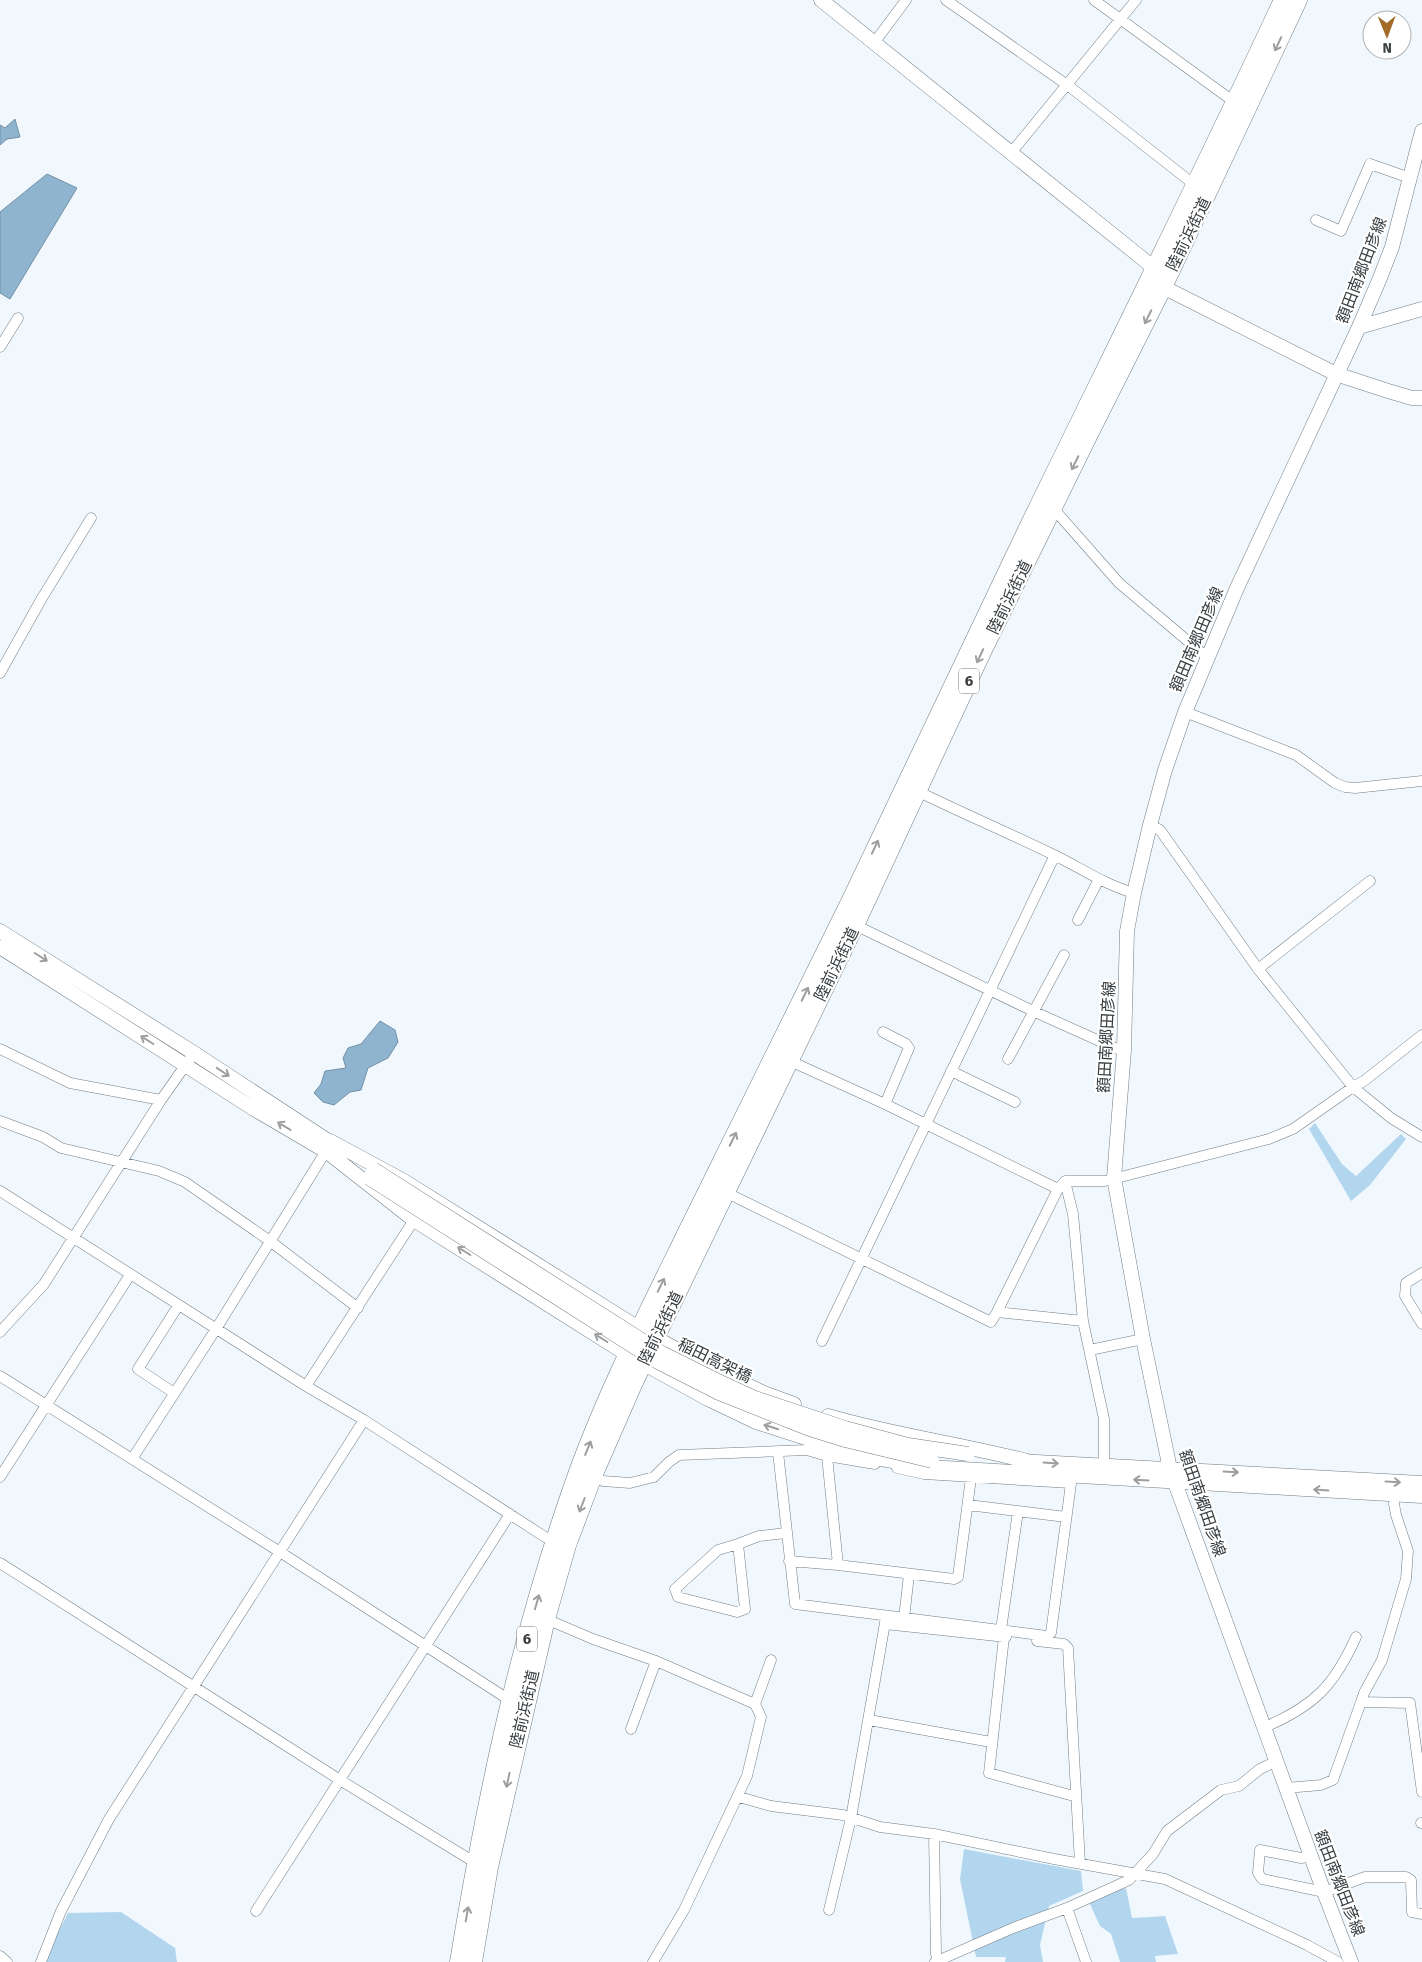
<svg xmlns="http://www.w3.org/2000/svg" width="1422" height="1962" font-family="'Fira Sans','Noto Sans JP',sans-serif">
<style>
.green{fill:#b3d6ef}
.water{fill:#8eb4cf;stroke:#7490a4}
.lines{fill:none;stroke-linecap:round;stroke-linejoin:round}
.street-casing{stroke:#717d85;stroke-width:11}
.secondary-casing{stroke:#717d85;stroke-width:15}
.highway-casing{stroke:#717d85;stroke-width:19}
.street{stroke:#fff;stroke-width:10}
.secondary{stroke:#fff;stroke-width:14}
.highway{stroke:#fff;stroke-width:18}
.secondary-bridge-casing{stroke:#717d85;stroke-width:15;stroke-linecap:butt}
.secondary-bridge{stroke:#fff;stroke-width:14}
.oneway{stroke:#9c9ea0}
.labels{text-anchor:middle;stroke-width:4.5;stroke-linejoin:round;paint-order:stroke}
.shield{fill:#fff;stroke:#747779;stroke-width:1}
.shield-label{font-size:15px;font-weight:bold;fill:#383d40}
.street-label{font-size:16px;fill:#383d40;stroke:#fff}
</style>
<rect width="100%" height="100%" fill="#f0f8fe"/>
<path class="green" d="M1315,1123l27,41 14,12 45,-42 5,5 -36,46 -19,16 -42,-72z
M964,1849l117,22 2,20 -34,15 -9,39 3,17h-38l1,-5h-30l-16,-78z
M1126,1888l6,30 33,-2 13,38 -23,2 1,6h-36l-9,-28 -11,-8 -11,-24 26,-11z
M121,1912l54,36 2,14h-134l25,-49z"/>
<path class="water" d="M15,119l5,18 -13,2 -7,6v-20l5,3z
M47,174l30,14 -67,111 -10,-6v-81z
M380,1021l15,9 3,12 -10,16 -20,10 -7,22 -11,2 -16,13 -11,-3 -9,-9 7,-9 4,-13 21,-3 -3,-10 5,-10 13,-4z"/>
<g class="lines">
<g class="street-casing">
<path id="street" d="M946,0l124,87 126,99
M1094,0l143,104
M874,43l32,-43
M1011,153l125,-153
M1316,220l25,11 29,-67 40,14
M0,347l18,-29
M1053,508l66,75 89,75
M0,673l42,-75 49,-80
M1185,712l111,43 39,28 10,4 10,1 67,-7
M917,791c45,22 92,42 137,64 27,13 51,30 80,38
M1150,825l10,5 98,139 95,118 38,31 31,19
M1078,920l21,-41
M855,925l180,87 80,36 9,2
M1258,969l112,-88
M883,1032l23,12 3,4 -24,56
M0,1049l70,34 91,17
M1008,1059l56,-104
M790,1061l95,43 173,85 7,-8h40l164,-42 24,-10 60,-42 11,-6 58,-46
M951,1071l64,31
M0,1121l43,16 18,11 98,23 26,11 85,59 88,67
M1065,1181l8,33 10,107 21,98v47
M1058,1189l-61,123 86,9
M0,1191l306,195 58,34 181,117 14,6
M725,1192l266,130 6,-10
M1422,1273l-16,10 -1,13 17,28
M0,1332l44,-48 117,-184 33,-47
M822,1341l233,-486
M1090,1350l53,-11
M0,1376l280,176 234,151
M306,1386l108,-166
M174,1393l-36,-24 40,-63
M778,1452l17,152 252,32 4,-3 21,-157
M827,1456l11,109 116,14 4,-2 14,-107
M132,1459l84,-130 110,-178
M897,1468l27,6 147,9
M593,1476l10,5 27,2 24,-6 15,-15 10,-7 128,-5 20,6 48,8
M0,1477l130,-202
M968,1505l98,12
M738,1544l-20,6 -43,39 3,8 59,15 8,-3 -7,-65 21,-8 27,-3
M789,1561l49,4
M0,1563l340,217 139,85
M904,1618l5,-43
M546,1619l47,20 63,22 99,43 6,13 -14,59 -63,134 -31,52
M885,1624l121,13
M1001,1630l17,-119
M1004,1637l-15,136 81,22h6
M1037,1641l27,3 4,4 12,215
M1361,1702l3,-9 18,-33 24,-81 2,-28 -12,-36 -2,-11 1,-9
M755,1704l16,-44
M869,1720l122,22
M1265,1727c49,-21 69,-41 91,-90
M631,1729l25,-68
M1286,1788l35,-3 12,-5 28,-78 49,1 12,89
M739,1797l32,9 72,9 37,12 54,7 120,25 111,20 142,66 31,17
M1421,1823h1
M934,1834l2,120 2,7
M1311,1856l-10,2 -41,-8 -2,23 4,6 62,13 41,-15h41l5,3 1,32 10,2
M1067,1908l19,54
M829,1910l22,-92 35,-201
M256,1911l254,-397
M0,1956l7,6
M41,1962l20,-51 48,-92 255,-399
M935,1962l78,-34 54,-20 62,-28 24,-26 14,-23 54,-41 18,-4 21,-17 17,-8"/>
</g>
<g class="secondary-casing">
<path id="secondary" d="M821,0l317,255 16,13 9,19 173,87 52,17 24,7h10
M1359,327l63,-18
M0,931l194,122 142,93
M0,947l254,162 80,47
M330,1141l74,40 236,148 63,35 61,29 30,11
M326,1151l88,69 214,135 80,44 48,23 53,17 66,19 53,9 494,29
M828,1416c65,19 133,28 199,45
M1018,1461l404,22
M1351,1962l-27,-70 -154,-423 -27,-130 -29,-161 10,-128 3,-119 7,-38 16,-68 15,-55 20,-58 52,-124 122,-261 21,-49 12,-31 30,-116"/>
</g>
<g class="highway-casing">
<path id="highway" d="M459,1962c26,-158 59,-318 112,-470 31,-91 76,-178 118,-264 54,-109 108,-218 162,-328 59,-122 116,-246 175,-368 86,-177 174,-353 257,-532
M473,1962l16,-95 57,-248 21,-74 26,-69 41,-94 221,-457 126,-271 107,-218 75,-149 135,-287"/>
</g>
<use href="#street" class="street"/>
<use href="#secondary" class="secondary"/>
<use href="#highway" class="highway"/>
<g class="secondary-bridge-casing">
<path id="secondary-bridge" d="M373,1169l289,184 54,27 39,18 90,30 63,17 60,9
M369,1178l289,184 61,31 88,35 38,12 87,21"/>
</g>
<use href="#secondary-bridge" class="secondary-bridge"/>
</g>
<defs><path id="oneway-shaft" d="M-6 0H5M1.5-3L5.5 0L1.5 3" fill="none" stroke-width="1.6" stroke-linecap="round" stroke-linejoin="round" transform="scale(1.25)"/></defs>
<g class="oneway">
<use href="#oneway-shaft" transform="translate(1278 44) rotate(115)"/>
<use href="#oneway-shaft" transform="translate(1148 317) rotate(116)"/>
<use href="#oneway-shaft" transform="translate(1075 463) rotate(116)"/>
<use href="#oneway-shaft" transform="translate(980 656) rotate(115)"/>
<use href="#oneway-shaft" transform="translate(875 847) rotate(-65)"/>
<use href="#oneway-shaft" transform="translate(41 957) rotate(32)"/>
<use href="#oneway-shaft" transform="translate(805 994) rotate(-64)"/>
<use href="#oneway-shaft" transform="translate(147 1040) rotate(-148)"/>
<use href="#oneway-shaft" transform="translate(223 1072) rotate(34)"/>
<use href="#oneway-shaft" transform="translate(284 1126) rotate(-149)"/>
<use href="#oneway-shaft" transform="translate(733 1139) rotate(-64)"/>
<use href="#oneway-shaft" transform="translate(464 1251) rotate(-148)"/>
<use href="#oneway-shaft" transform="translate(661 1285) rotate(-64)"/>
<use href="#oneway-shaft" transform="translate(601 1338) rotate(-148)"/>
<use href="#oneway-shaft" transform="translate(771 1427) rotate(-162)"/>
<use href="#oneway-shaft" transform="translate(588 1448) rotate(-68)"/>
<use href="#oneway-shaft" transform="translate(1051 1463) rotate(4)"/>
<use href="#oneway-shaft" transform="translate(1231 1472) rotate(3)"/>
<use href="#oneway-shaft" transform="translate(1141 1480) rotate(-177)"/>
<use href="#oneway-shaft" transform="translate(1393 1482) rotate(3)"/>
<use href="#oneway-shaft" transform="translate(1321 1490) rotate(-176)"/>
<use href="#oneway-shaft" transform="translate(582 1505) rotate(111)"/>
<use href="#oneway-shaft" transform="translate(537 1602) rotate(-74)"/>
<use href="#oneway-shaft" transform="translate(508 1780) rotate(102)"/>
<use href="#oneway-shaft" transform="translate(467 1914) rotate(-80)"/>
</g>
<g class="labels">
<g class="shield">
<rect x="959" y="668.5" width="20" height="25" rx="4"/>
<rect x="517" y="1626.5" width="20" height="25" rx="4"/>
</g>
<g class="shield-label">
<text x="969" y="686">6</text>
<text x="527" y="1644">6</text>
</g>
<g class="street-label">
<text transform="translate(1188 234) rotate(-64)" y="6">陸前浜街道</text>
<text transform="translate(1361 270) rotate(-69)" y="6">額田南郷田彦線</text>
<text transform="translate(1009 597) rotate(-64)" y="6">陸前浜街道</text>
<text transform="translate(1196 639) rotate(-67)" y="6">額田南郷田彦線</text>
<text transform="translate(836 964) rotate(-64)" y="6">陸前浜街道</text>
<text transform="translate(1106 1037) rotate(-87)" y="6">額田南郷田彦線</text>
<text transform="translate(660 1328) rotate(-64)" y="6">陸前浜街道</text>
<text transform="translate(715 1360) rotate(26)" y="6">稲田高架橋</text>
<text transform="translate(1203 1503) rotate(71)" y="6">額田南郷田彦線</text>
<text transform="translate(524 1709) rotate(-77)" y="6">陸前浜街道</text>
<text transform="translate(1340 1883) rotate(69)" y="6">額田南郷田彦線</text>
</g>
</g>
<g transform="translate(1387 35) rotate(179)"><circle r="24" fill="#ffffff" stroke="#afb1b3"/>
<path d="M0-4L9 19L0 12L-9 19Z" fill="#a26b27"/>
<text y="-8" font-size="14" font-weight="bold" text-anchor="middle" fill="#383d40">N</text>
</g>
</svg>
